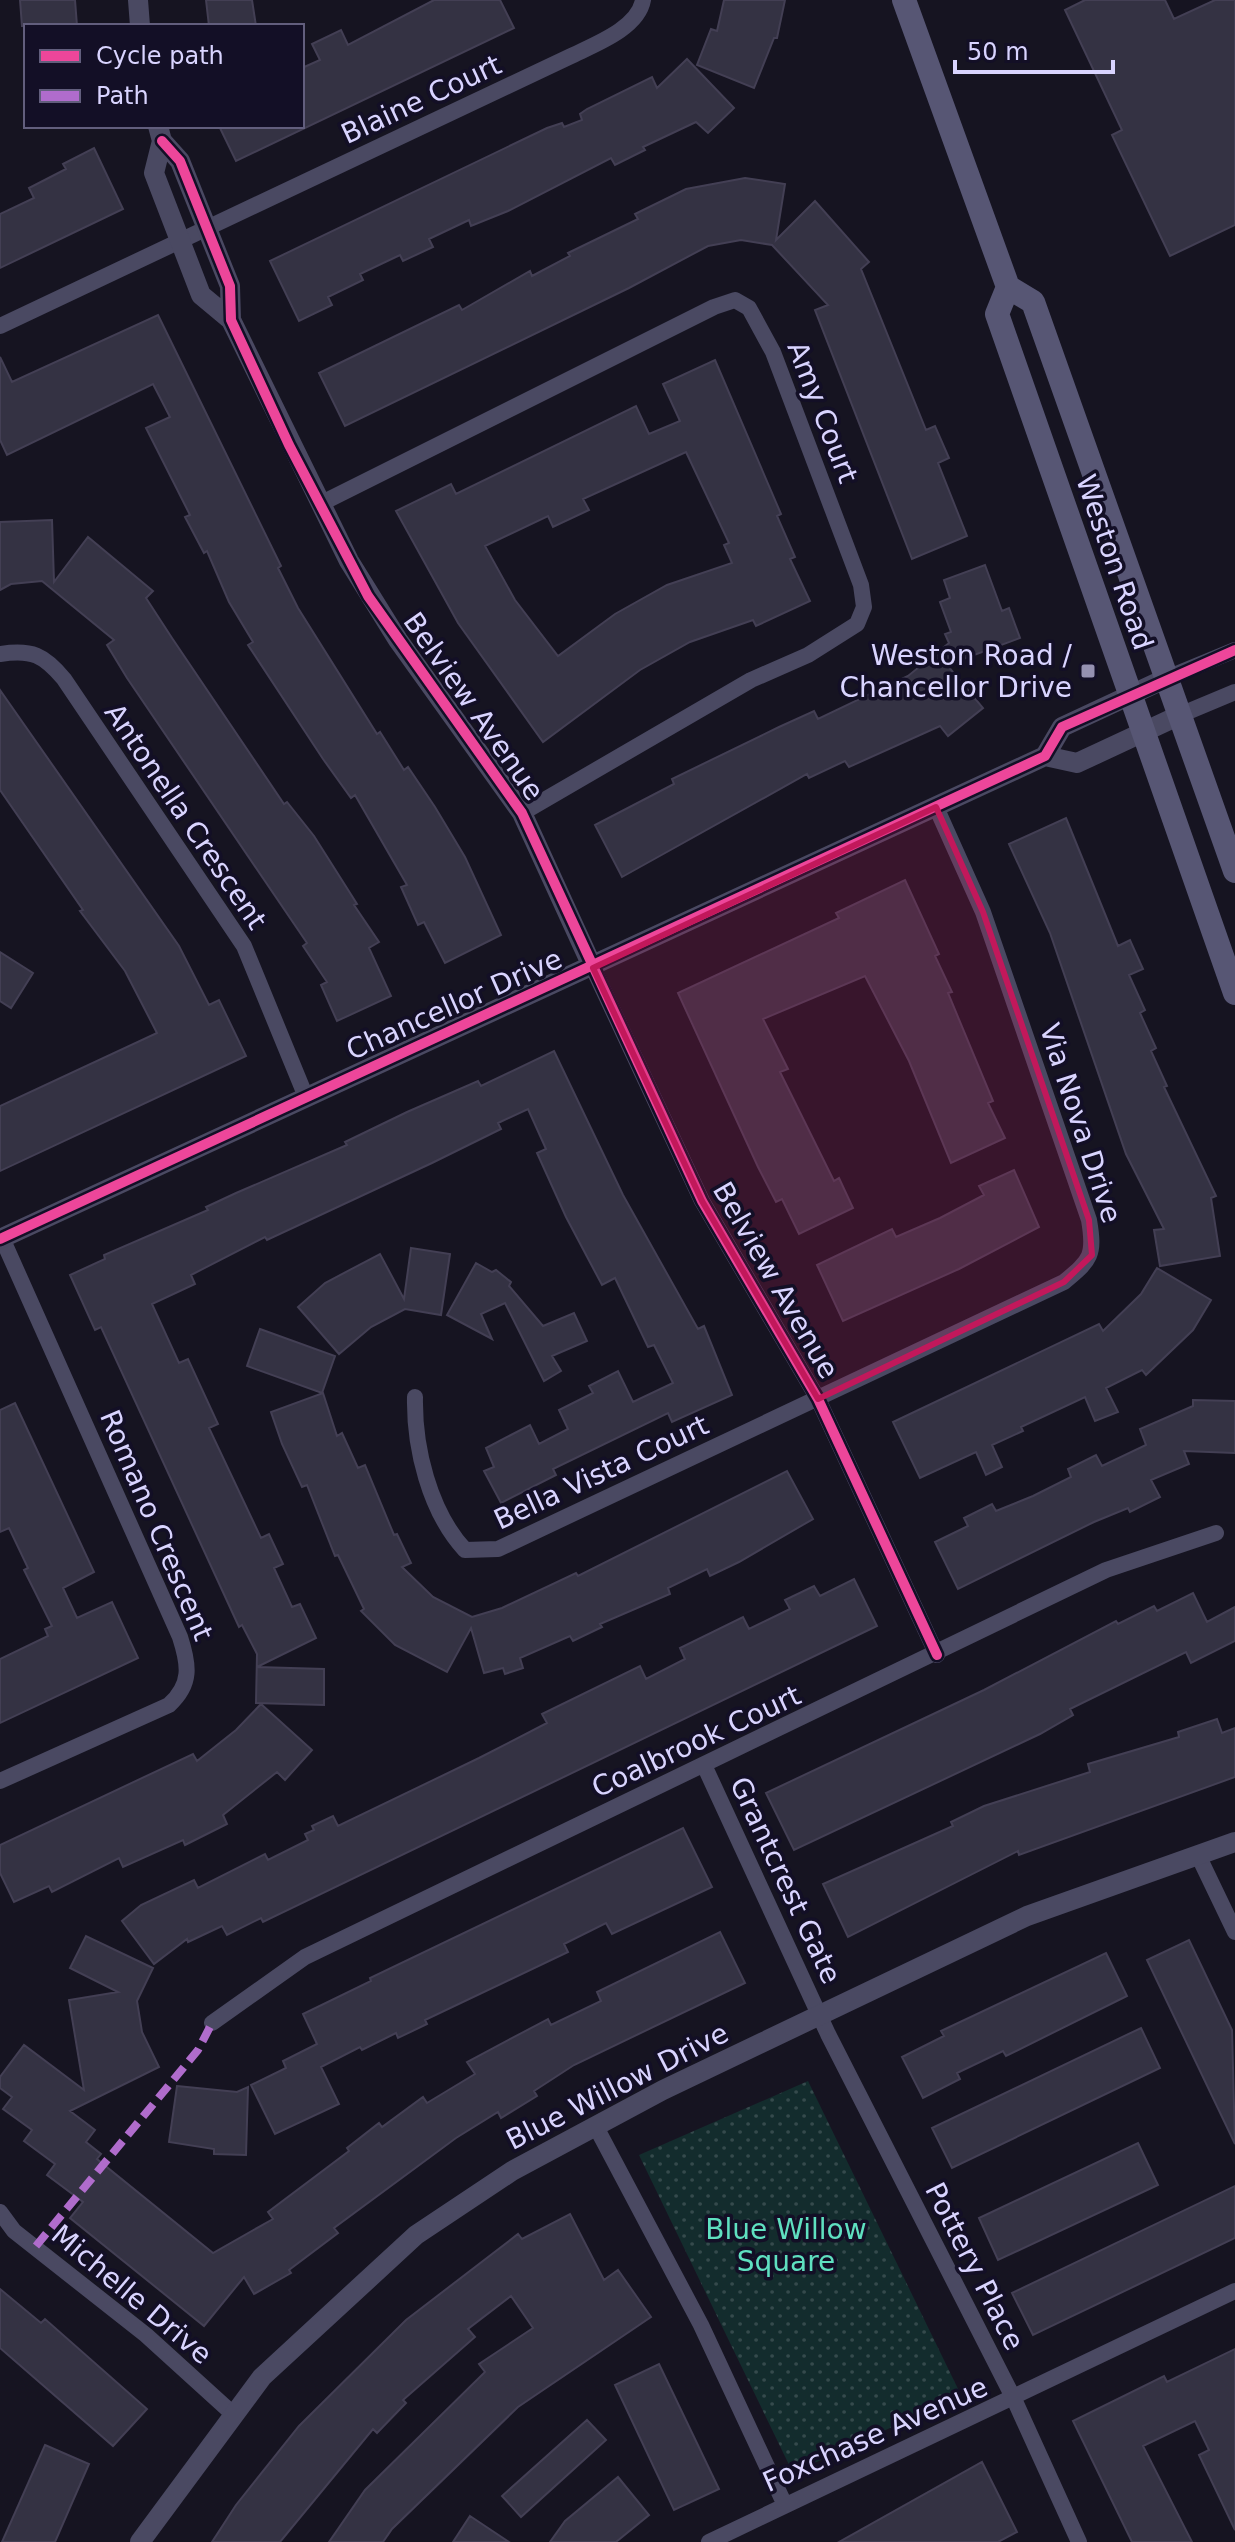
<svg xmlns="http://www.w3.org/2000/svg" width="1235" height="2542" font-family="'DejaVu Sans',sans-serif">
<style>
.grass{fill:url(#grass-dots)}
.building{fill:#343243;stroke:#433f54;stroke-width:2;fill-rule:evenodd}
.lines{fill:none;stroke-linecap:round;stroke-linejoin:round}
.minor{stroke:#4a4962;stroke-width:16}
.tertiary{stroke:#4a4962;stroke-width:20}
.secondary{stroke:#575674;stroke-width:24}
.quiet{stroke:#b06ccc;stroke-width:8;stroke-dasharray:16 8;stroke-linecap:butt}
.cycleway-casing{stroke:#130f26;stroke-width:15}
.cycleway{stroke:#ed469a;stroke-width:10}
.marked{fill:#c2185b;fill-opacity:0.2;stroke:#c2185b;stroke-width:6;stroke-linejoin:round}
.poi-dot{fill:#9591b1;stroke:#130f26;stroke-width:3}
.labels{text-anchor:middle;stroke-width:7;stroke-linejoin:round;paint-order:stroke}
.street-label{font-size:28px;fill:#d9d4ff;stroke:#130f26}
.poi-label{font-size:28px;fill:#d9d4ff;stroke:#130f26;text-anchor:end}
.park-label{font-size:28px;fill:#5fe0c0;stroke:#130f26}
</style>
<defs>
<pattern id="grass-dots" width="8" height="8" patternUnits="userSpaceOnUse" patternTransform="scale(2)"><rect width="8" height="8" fill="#132c2d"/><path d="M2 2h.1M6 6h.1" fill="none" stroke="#354a4c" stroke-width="1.8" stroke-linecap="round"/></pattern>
</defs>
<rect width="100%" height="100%" fill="#161421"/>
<path class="grass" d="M808,2081l153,314 -168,78 -154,-318z"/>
<path class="building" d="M20,0h55l2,26h-55z
M206,0h46l4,26h-47z
M434,0h66l14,28 -278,133 -17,-35h83v-58l18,-8 -8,-16 29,-14 7,15z
M724,0h61l-8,38h-3l-20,50 -57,-23 14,-36 6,2z
M1085,0h80l9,19 41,-19h20v225l-65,31 -58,-121 10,-5 -57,-120z
M687,59l47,49 -26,25 -12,-11 -53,25 2,3 -30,15 -4,-7 -103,53 -37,15 -2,-6 -40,19 4,8 -30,14 -3,-6 -40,19 3,6 -35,17 4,8 -33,16 -29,-60 277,-133 15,-5 2,4 18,-7 -2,-6 7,-5 65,-32 5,11z
M94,148l29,61 -123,59v-54l34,-16 -5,-10 37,-19 -3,-5z
M745,178l40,6 -9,56 39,-39 54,61 -8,7 65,161 9,-4 14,32 -11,5 29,73 -55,23 -97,-249 13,-5 -56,-60 -31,-5 -33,6 -79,42 -284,138 -26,-53 140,-68 3,5 68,-39 2,5 38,-20 -2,-3 70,-34 -3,-5 51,-25z
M158,315l123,251 -3,2 20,40 79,126 3,-2 24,38 4,-3 27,40 30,50 36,78 -56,28 -21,-41 -6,3 -17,-38 6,-2 -52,-90 -4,3 -28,-39 -75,-114 5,-3 -24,-40 -22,-51 -3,2 -19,-36 5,-2 -44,-87 24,-11 -17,-33 -146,71 -7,-15v-83l12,25z
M715,360l66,154 -4,2 18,41 -5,2 20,42 -54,25 -3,-6 -63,22 -50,28 -97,72 -85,-119 -62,-112 55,-27 5,10 180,-88 13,28 31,-13 -17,-37zM686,452l43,91 -5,2 8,18 -65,22 -52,29 -57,42 -43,-56 -30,-54 63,-30 5,11 36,-17 -6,-11z
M52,520l2,62 34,-45 65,54 -7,7 26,40 112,166 3,-2 27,34 43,68 -3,1 25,37 -10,6 22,48 -54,25 -16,-36 6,-3 -24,-36 4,-3 -180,-265 -20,-33 7,-5 -72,-59 -31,3 -11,6v-68z
M985,565l17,46 7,-3 11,30 -73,27 36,43 -35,28 -8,-10 -91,41 -4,-6 -36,17 -2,-4 -185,103 -27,-52 79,-41 -2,-5 107,-52 35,-16 4,8 90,-43 41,-33 -4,-9 6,-2 -11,-30 10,-4 -6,-18z
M0,690l179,256 30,59 10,-5 27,56 -246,115v-65l157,-73 -32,-62 -45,-60 3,-1 -83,-120z
M1066,818l52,128 12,-6 13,29 -14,6 16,35 -5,3 16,35 -5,3 16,35 -3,1 52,109 -5,2 9,58 -60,10 -6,-36 10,-1 -38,-75 -76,-221 -41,-89z
M905,880l34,74 -4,2 17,36 -4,1 45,108 -5,2 17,35 -54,25 -42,-102 -44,-85 -102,43 25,50 -8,3 54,109 5,-3 14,30 -54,26 -17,-35 -6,3 -18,-35 -80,-174 161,-75 -3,-5z
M0,952l33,21 -22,35 -11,-7z
M554,1051l69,144 75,134 6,-3 28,69 -60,27 -4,-9 -115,56 3,6 -55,28 -17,-32 10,-4 -8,-19 44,-23 9,19 29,-15 -9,-19 34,-17 -4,-7 29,-15 15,31 40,-19 -19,-38 -6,2 -33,-69 -13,7 -36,-68 -29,-64 9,-4 -18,-40 -30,14 3,6 -69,34 -165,77 -2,-3 -74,38 4,9 -43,20 27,59 9,-4 30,65 -9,4 52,110 8,-4 14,30 -9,4 18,39 8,-3 16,34 -59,29 67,2v36l-68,-2 1,-49 -15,-29 -3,2 -138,-300 -6,3 -25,-55 35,-16 -1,-4 104,-45 -2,-3 30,-14 111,-48 -2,-3 62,-30 71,-31 3,5z
M1014,1170l25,57 -80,42 -116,52 -26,-56 75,-36 4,8 44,-19 44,-23 -5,-9z
M411,1248l39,6 -9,61 -36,-6 -34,18 -32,27 -41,-47 27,-24 55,-29 24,45z
M476,1263l16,9 4,-2 15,12 -2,4 34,40 31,-13 13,28 -35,15 9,15 -17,10 -39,-78 -24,11 11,25 -45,-24z
M1157,1268l54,32 -18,30 -47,45 -4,-5 -36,18 12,24 -23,9 -10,-24 -64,30 2,4 -31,14 10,22 -16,8 -10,-23 -56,26 -27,-56 206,-98 4,7 38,-37z
M260,1329l75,27 -13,37 -75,-27z
M323,1393l14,43 5,-3 16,35 7,-3 29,70 3,-1 14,29 -9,4 31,30 39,20 30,-9 74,-35 2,3 209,-105 26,48 -74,43 -29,14 -3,-7 -39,19 2,6 -70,30 2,3 -29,14 -3,-5 -50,22 3,10 -18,6 -2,-6 -19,5 -13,-45 -24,44 -52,-27 -34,-34 3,-2 -26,-54 -3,1 -28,-71 -5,2 -20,-43 -11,-32z
M1193,1400l42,1v52l-51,-2 5,13 -38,16 9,17 -30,15 -2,-4 -34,14 -136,67 -23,-47 33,-16 -4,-8 28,-14 4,7 37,-15 38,-19 -3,-8 28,-14 6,11 44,-21 -6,-16 53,-23z
M15,1403l79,169 -31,16 14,30 35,-16 26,56 -138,65v-64l48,-23 -3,-7 7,-3 -28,-56 4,-2 -19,-40 -9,4v-122z
M854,1579l23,47 -614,296 -2,-4 -34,17 -5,-9 -34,16 -1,-3 -33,25 -32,-43 19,-16 53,-25 4,8 67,-34 3,6 40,-20 -3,-6 9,-4 -2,-4 21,-10 5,10 141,-68 68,-35 -5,-9 98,-48 6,13 39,-20 -5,-11 63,-31 6,12 41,-20 -5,-9 29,-14 6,10z
M1193,1593l14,29 28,-15v34l-44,22 -5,-11 -116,57 3,6 -33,19 -246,116 -28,-57 218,-103 132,-69 2,3 36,-18 3,5z
M261,1704l51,46 -27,30 -8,-8 -54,43 4,9 -42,21 -2,-5 -60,27 -4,-9 -67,34 -3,-6 -35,16 -14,-29v-28l193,-91 4,7 39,-31z
M1217,1719l5,14 13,-5v49l-216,78 -1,-4 -170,86 -25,-53 130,-58 -2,-4 33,-16 106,-34 -2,-8 91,-27 -1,-5z
M683,1828l29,59 -100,47 -6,-11 -42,21 4,8 -143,68 2,4 -29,14 -2,-5 -34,17 -2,-3 -39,20 18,37 -64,30 -24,-49 35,-17 -3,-7 34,-17 -14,-30 68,-33 -1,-3z
M720,1932l25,51 -171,82 -40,26 3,5 -36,22 -3,-6 -42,26 -122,90 4,5 -49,37 2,3 -37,21 -10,-17 -40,49 -134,-108 13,-16 -36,-27 8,-11 -31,-23 8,-11 -29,-21 9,-12 -12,-9v-11l24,-32 60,45 -15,-90 49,-8 -48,-24 16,-32 67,32 -16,33 5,31 17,35 -89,44 25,19 -9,12 15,12 -4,5 116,94 60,-34 -5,-7 81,-61 -2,-3 32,-25 3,4 41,-30 4,6 48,-29 -8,-12 81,-43 3,6 50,-24 -4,-9z
M1189,1940l43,90 3,114 -88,-184z
M1106,1953l21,43 -121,60 -3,-5 -46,22 3,6 -37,19 -21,-41 42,-21 -3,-5z
M1141,2028l19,40 -208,100 -20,-40z
M177,2086l60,6 11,-5 -2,68 -32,-1v-5l-45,-7z
M1138,2143l20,42 -160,75 -19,-42z
M1235,2186v52l-202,97 -21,-42z
M570,2214l34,66 14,-10 33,47 -133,90 -126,122 -9,13h-54l36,-52 120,-118 -6,-8 54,-36 -22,-32 -43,33 7,8 -72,63 3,3 -29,30 -4,-4 -93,113h-68l24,-37 63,-79 107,-106 112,-86 4,5z
M0,2289l41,34 4,-4 102,90 -34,37 -113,-98z
M1235,2349v181l-36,-75 10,-5 -14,-29 -52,25 49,96h-60l-59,-121 91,-45 3,6z
M659,2364l60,125 -45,21 -59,-125z
M587,2420l19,20 -85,77 -19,-21z
M45,2445l44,19 -34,78h-53z
M982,2462l35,70 -19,10h-159z
M618,2477l31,38 -33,27h-66l15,-21z
M470,2516l39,26h-56z"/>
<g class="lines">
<path class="minor" d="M0,326l569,-269c24,-12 69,-28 74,-57
M322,503l392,-196 21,-7 14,8 24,44 88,233 3,22 -7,17 -49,31 -57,25 -229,133
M0,654c32,-5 44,1 64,25l180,267 62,151
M1167,678l68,-28
M1180,715l55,-23
M593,968l109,233 116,198 119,256
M415,1397c-1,50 14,114 50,153l33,-1 566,-267c27,-22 31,-27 25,-62l-106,-308 -47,-105
M704,1765l124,269 186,365 65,143
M0,1781l169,-76c23,-21 20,-40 11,-68l-178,-399
M1198,1855l37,77
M212,2023l93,-66 801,-387 110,-37
M595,2125l106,200 83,178
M0,2212l14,19 132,104 87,79
M709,2542l526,-251"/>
<path class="tertiary" d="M138,0l2,26
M158,126l4,15 -8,32 47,122 30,25
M162,141l18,20 50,125 1,34 118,241 49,79 124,173 71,155
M1045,756l32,7 103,-48
M0,1239l1045,-483 17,-29 105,-49
M140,2542l122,-165 154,-142 96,-64 151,-81 364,-174 208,-74"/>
<path class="secondary" d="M904,0l104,287 25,15 202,569
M1008,287l-11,27 238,679"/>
<path class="quiet" d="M36,2246l162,-196 14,-27"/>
<g class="cycleway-casing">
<path id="cycleway" d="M162,141l18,20 50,125 1,34 58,125 79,151 154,217 180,388 116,198 119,256
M0,1239l1045,-483 17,-29 173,-77"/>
</g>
<use href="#cycleway" class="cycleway"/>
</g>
<path class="marked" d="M936,807l47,105 106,308 3,35 -28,27 -246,117 -116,-198 -109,-233z"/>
<rect class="poi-dot" x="1080" y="663" width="16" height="16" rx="4"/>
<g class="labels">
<g class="street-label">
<text transform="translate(421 99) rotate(-25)" y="10">Blaine Court</text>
<text transform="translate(823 412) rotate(69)" y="10">Amy Court</text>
<text transform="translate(1115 562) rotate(71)" y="10">Weston Road</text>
<text transform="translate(474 706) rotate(55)" y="10">Belview Avenue</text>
<text transform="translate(186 816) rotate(56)" y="10">Antonella Crescent</text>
<text transform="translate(454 1004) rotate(-24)" y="10">Chancellor Drive</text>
<text transform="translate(1081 1123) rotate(72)" y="10">Via Nova Drive</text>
<text transform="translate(776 1280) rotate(60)" y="10">Belview Avenue</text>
<text transform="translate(601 1472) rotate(-25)" y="10">Bella Vista Court</text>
<text transform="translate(157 1525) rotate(67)" y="10">Romano Crescent</text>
<text transform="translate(696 1741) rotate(-25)" y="10">Coalbrook Court</text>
<text transform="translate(786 1880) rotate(65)" y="10">Grantcrest Gate</text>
<text transform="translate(617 2086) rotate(-27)" y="10">Blue Willow Drive</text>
<text transform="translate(975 2266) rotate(63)" y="10">Pottery Place</text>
<text transform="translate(132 2294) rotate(40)" y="10">Michelle Drive</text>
<text transform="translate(875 2434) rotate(-24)" y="10">Foxchase Avenue</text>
</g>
<g class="poi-label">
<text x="1072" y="665">Weston Road /<tspan x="1072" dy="32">Chancellor Drive</tspan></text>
</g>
<g class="park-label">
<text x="786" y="2239">Blue Willow<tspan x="786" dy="32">Square</tspan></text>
</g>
</g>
<rect x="24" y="24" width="280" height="104" fill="#130f26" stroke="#625e7d" stroke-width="2"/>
<rect x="40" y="50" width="40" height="12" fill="#ed469a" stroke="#625e7d" stroke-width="2"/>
<text x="96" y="64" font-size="24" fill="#d9d4ff">Cycle path</text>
<rect x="40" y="90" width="40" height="12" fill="#b06ccc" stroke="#625e7d" stroke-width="2"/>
<text x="96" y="104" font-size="24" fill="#d9d4ff">Path</text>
<path d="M955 60v12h158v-12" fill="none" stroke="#d9d4ff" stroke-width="4"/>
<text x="967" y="60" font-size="24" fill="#d9d4ff" stroke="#130f26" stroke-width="6" paint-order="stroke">50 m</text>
</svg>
